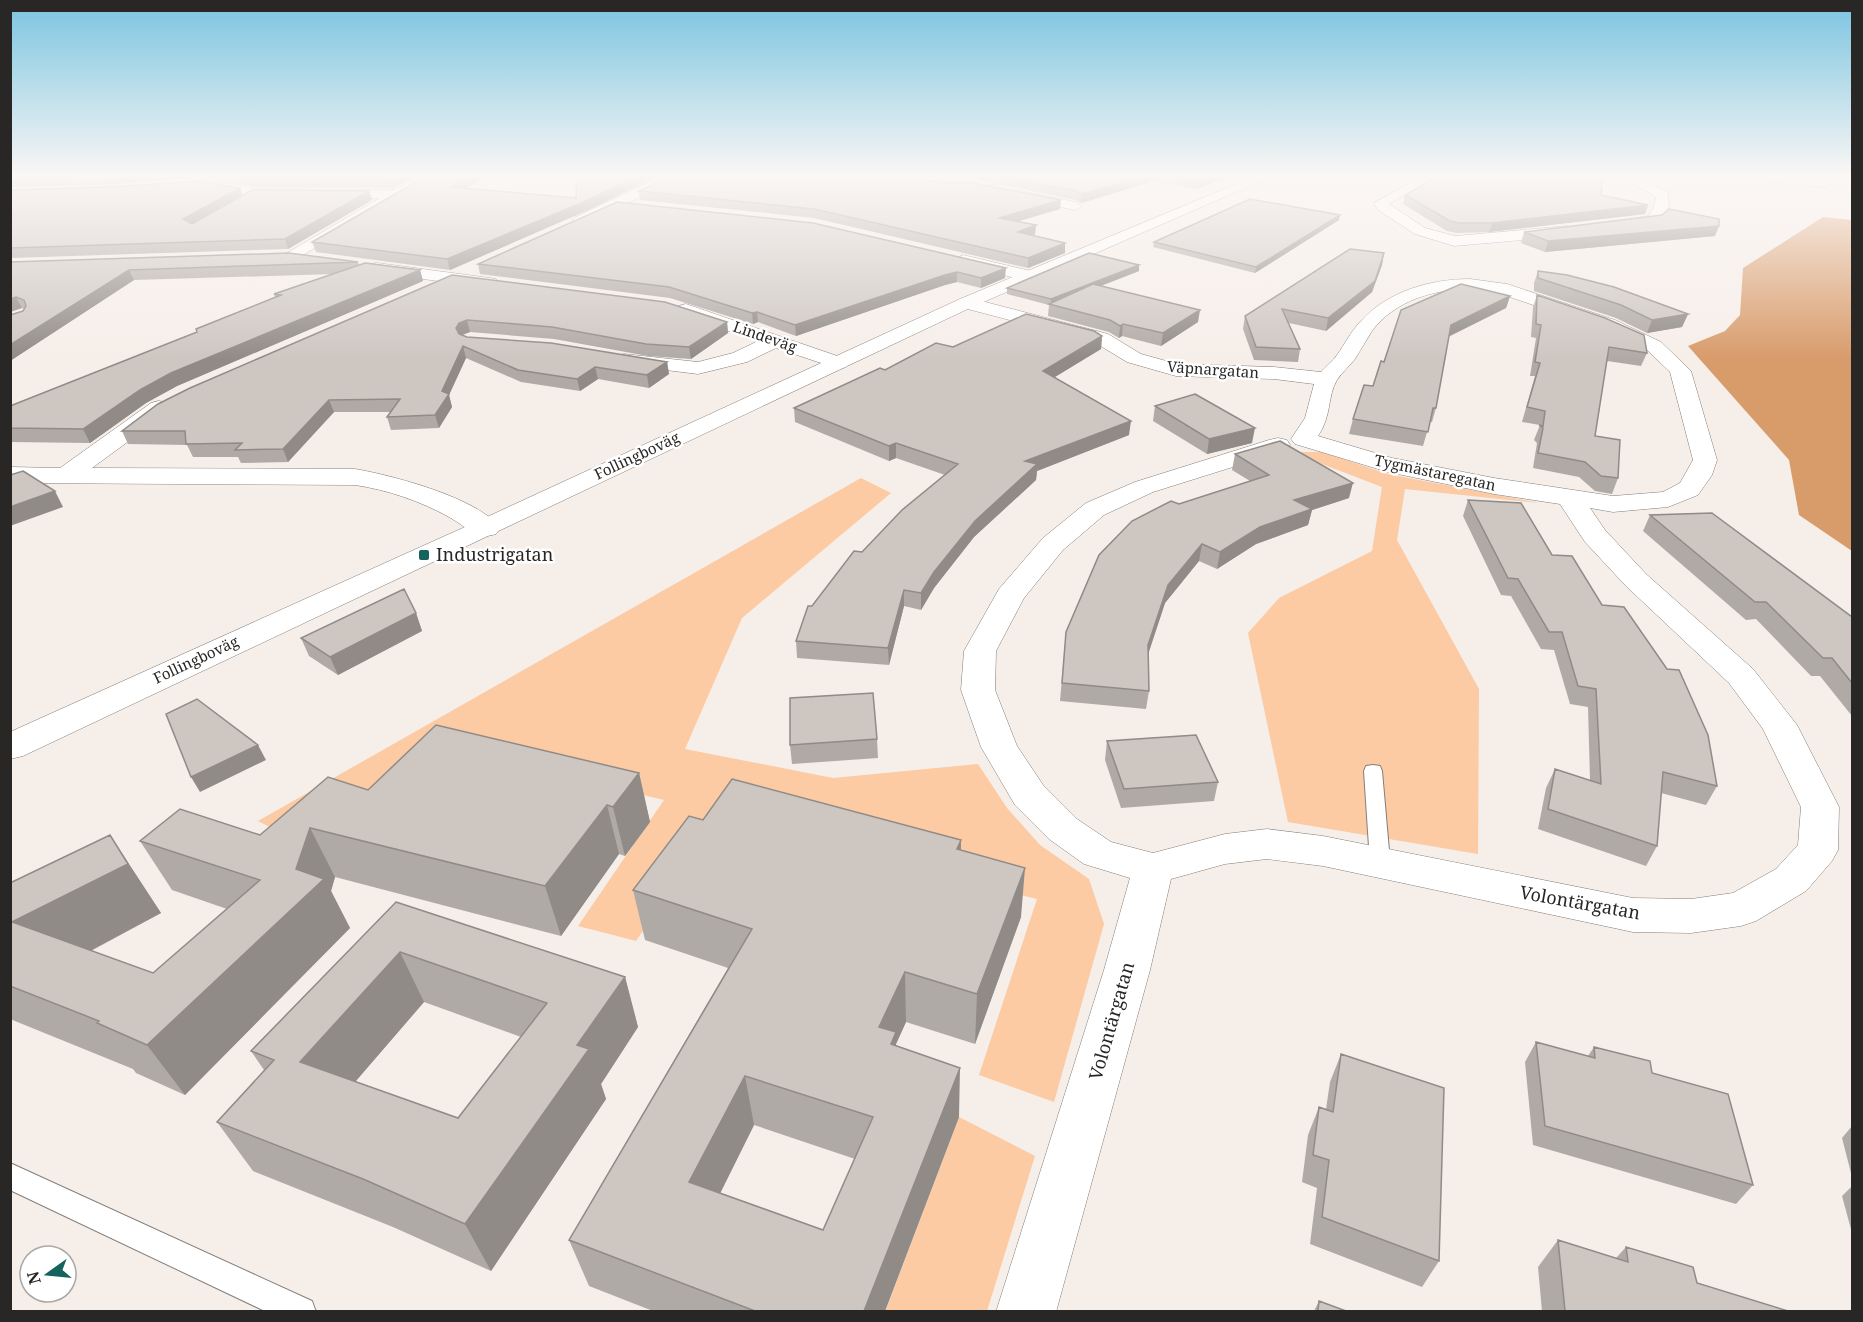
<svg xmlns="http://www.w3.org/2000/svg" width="1863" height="1322" font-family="'Noto Serif',serif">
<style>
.green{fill:#fccaa3}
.forest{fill:#d89b6a}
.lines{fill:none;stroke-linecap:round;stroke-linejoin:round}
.lane-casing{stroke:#847e79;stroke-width:2}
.street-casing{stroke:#847e79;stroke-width:1}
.secondary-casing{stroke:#847e79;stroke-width:1}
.lane{fill:#fff;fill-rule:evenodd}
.street{fill:#fff;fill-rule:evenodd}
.secondary{fill:#fff;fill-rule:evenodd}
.wall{fill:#b0aaa6;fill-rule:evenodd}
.shaded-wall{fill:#908b87}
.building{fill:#cdc6c1;stroke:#908b87;stroke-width:1.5;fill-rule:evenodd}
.poi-dot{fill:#15635e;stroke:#fff;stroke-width:2}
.labels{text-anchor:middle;stroke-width:5;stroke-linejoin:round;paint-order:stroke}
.far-street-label{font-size:15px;fill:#292725;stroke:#fff}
.poi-label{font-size:18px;fill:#292725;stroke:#fff;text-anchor:start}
.street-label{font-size:18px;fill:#292725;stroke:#fff}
</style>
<rect width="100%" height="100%" fill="#f6eee9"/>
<path class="green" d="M1298,452h24l66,22 151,29 -134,-14 -8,51 82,149 -1,165 -190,-32 -40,-189 31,-35 93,-47 10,-64 -86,-33z
M861,478l30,15 -149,125 -57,131 148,29 145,-14 29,44 33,37 49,34 15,45 -50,178 -75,-27 58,-176 -320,-78 -81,120 -58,-15 86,-126 -202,-48 -153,95 -51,-26z
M959,1117l76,39 -48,155 -102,1z"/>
<path class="forest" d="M1823,217l29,3v331l-53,-36 -10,-55 -101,-114 37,-15 15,-16 3,-47z"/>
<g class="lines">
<g class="lane-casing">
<path id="lane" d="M229,175h12l-41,8 -3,-2z
M1373,765l7,1 2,5 8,91 -3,5 -7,3 -7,-3 -3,-5 -6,-91 2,-5z
M10,1163l302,138 4,11h-49l-257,-122z"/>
</g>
<g class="street-casing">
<path id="street" d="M190,175h14l4,5 50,9 136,1 26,-15h16l-143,86 -8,-5 2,-3 93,-55 -122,-1 -59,-11z
M664,175h13l-4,6 -89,43 -5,1 -7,-4 2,-3z
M999,175h20l-2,3 -43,11 -7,-4 2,-3z
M1234,175h29l5,3 -7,4 -25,-4z
M1424,175h16l-51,29 36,24 30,8 112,-10 8,5 -8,5 -113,10 -39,-12 -37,-24 -4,-7z
M1621,175h15l32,18 1,13 -11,17 -43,8 -5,-2 -3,-3 3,-3 38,-7 5,-7 3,-12 -3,-2 -31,-17z
M1726,175h47l52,4 7,4 -7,4 -92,-8z
M1016,190l59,12 7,4 -7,4 -64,-13 -2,-3 2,-3z
M963,255l72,17 3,4 -3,4 -6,1 -72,-17 -2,-4z
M377,263l113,15 6,1 3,4 -3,4 -6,1 -119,-16 -2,-4 2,-4z
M1470,279l37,5 108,36 46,22 30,29 26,89 -5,15 -14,20 -30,12 -55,5 -23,-4 15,22 41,44 107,95 44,56 42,82 -1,43 -6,11 -26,30 -50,30 -15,5 -50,7 -58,-1 -310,-66 -56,-7 -42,5 -54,15 -21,91 -94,342h-60l108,-342 26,-92 -46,-14 -35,-25 -34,-34 -34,-58 -20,-57 3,-39 35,-62 44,-51 43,-35 49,-21 134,-42 9,-2 9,2 3,5 -3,5 -134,42 -49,23 -41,35 -39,48 -28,53 -1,39 22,56 26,39 34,34 34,23 42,11 72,-19 42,-5 56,7 310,62 58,1 42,-6 43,-24 22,-24 3,-38 -38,-78 -34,-46 -103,-97 -41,-44 -25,-38 -66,-10 -106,-22 -93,-28 -4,-5 14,-21 9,-34 -40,-5 -98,-3 -49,-14 -33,-20 -134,-35 -3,-4 3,-4 6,-2 142,37 33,20 36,10 97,3 47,5c5,-6 12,-11 16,-17 8,-11 14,-24 24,-34 27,-30 70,-42 109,-42zM1470,289l28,4 103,35 46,22 23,22 23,88 -13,23 -17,9 -50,4 -119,-18 -102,-20 -74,-22c14,-20 9,-39 19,-56 5,-8 13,-14 18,-21 6,-9 11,-19 17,-28 22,-30 62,-42 98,-42z
M686,304l160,55 3,4 -3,4 -7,2 -63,-21 -29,14 -49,12 -81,-10 -3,-4 3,-4 7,-2 74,8 35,-9 25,-12 -79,-27 -2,-4 2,-4z
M159,401l8,2 3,5 -3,5 -75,55 263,1c36,6 124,29 145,59l-4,6c-7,2 -12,3 -19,0 -9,-4 -19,-12 -28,-17 -29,-16 -61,-27 -94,-32l-345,-2v-16l50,1 91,-65z"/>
</g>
<g class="secondary-casing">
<path id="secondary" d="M1258,175h17l-303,132 -949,449 -13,3v-27l466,-210 484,-223z"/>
</g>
<use href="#lane" class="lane"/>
<use href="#street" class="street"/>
<use href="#secondary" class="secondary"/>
</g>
<path class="wall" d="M10,175h179l1,3 -77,6 -103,3z
M206,175h210l-23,13 -135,-1 -34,-6 -2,-6 -14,2z
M428,175h60l-23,13 111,10 1,-23h83l-72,35 -138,60 -134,-18 -4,-10z
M919,175h315l-37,14 -43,-8 -73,22 -6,-3 -101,-21z
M1440,175h112l-2,6 51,14 47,10 -3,9 -156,18 -32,1 -10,-2 -44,-27 2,-9z
M240,188l3,7 126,-4 3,9 -84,49 -278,9v-68z
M639,191l421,18 -42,12 18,4 -1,9 -2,2 32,17 -37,15 -214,-50 -174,-18z
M617,202l388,76 -24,10 -24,-6 -12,3 -149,51 -38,-14 -5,2 -83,-26 -190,-24 -2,-10z
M1339,220l-84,53 -102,-26 1,-5z
M1524,232l191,4 -170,16 -24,-9z
M1384,253l-2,12 -10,27 -46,39 -37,-8 11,26 -2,13 -44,-2 -11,-31 2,-13z
M10,262h348l1,3 61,5 3,11 -246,105 -31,17 -56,40 -80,-1v-36l187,-74 78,-35 -1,-3 59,-20 -199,6 -124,81v-46l13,-4 1,-2 -2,-1 -12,4z
M1139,271l-38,15 97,36 -37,24 -39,-10 -3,2 -10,-6 -61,-16 1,-11 -42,-11v-6z
M1538,271l150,43 -6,13 -35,6 -31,-15 -82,-27v-8z
M452,275l275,47 1,11 -37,26 -43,-3 -94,-17 -84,-7 -8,3 5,2 200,25 2,12 -20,14 -51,-9 -18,12 -59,-9 -55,-24 -17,37 3,12 -13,21 -48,2 -4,-13 4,-5h-57l-46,50 -47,1 -3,-6h-45l-6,-12 -59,-1 -6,-13z
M1537,295l110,58 -6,13 -34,-5 -12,75 23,42 -6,16 -17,-3 -16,-14 -46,-9 4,-25 -3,-3 6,-15 -18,-3 13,-46h-5l6,-38 -5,-1 2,-30z
M1510,296l-4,12 -57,28 -13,72 -4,14h-2l-7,24 -74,-12 4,-15 20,-33 11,-24z
M1102,336l-1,13 -47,28 75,58 -92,36 -1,9 -62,57 -40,51 -13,22 -17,-4 -15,59 -92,-7 -1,-17 16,-35 50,-54 83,-77 -49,-17 -7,3 -94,-39 -1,-14 91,-38 68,-23z
M1155,406l97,37 -45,11 -54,-33z
M1235,454l114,44 -37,12 -4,15 -52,19 -39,25 -18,-8 -34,42 -17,52 1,36 -3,18 -86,-8 6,-69 184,-151 -18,-11z
M1468,500l84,55 50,50 115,181 -11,19 -45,-12 -4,53 -11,20 -108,-37 8,-41 9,-19 35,12 -2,-74 -18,-3 -16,-54 -13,-1 -30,-53 -10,-1 -38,-79z
M1650,515l202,102v99l-32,-40h-9l-55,-57 -10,1 -103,-89z
M416,613l6,18 -84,44 -29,-19 -8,-18z
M877,739l1,19 -86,6 -2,-19z
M1107,741l111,41 -4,19 -93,7 -16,-48z
M639,773l11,49 -25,34 -6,-2 -58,82 -226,-59 -4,14 19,37 -165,167 -49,-22 -3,-4 -123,-50v-136l100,-48 51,78 -70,38 62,22 74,-64 -55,-19 -32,-49 120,-6 108,-45z
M703,820l258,20v10l60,67 -46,127 -69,-22 -10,22v2l63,71 -74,194h-232l-64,-25 -20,-46 159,-272 -83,-28 -12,-50zM754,1125l101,34 -32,71 -103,-37z
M396,902l229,75 13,50 -37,57 5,15 -115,172 -98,-44 -140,-56 -36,-49 47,-52 -13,-19zM424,1002l97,35 -63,81 -103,-36z
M1536,1042l52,14 6,-9 58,26 101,112 -17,19 -203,-59 -8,-83z
M1341,1054l98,207 -17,26 -112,-43 7,-56 -15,-6 6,-47 11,-28 7,2 4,-27z
M1852,1126v51l-10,-39z
M1852,1186v47l-10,-37z
M1558,1240l58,18 10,-11 71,36 91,28h-246l-4,-44z
M1319,1301l27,10h-32z"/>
<path class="shaded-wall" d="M109,175h80l1,3 -77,6z
M207,175h15l-14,2z
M399,175h17l-23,13 -2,-9z
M472,175h16l-35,21 -2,-9z
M641,175h19l-72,35 -138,60 -3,-11z
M1150,175h5l-1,6 -73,22 1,-9z
M1214,175h20l-37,14 1,-8z
M240,188l3,9 -56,31 -4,-9z
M369,191l3,9 -84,49 -3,-10z
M1061,200l-1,9 -61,18v-9z
M1648,205l-3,9 -156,18 3,-9z
M1340,215l-1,5 -84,53 1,-6z
M1036,225l-1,9 -17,8v-10z
M1719,226l-4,10 -170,16 3,-11z
M1065,243v10l-37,15v-10z
M1384,253l-2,12 -10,27 -46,39 2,-13z
M1139,265v6l-88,34v-6z
M1006,268l-1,10 -24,10v-10z
M129,270l5,10 -124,81v-16z
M420,270l3,11 -246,105 -31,17 -56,40 -7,-14 57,-39 31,-17z
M957,272v10l-12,3 -149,51 -1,-11 150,-50z
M1510,296l-4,12 -58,29 3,-12z
M16,297l6,11 -12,4v-13z
M1200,310l-2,12 -37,24 2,-13z
M757,312l1,10 -5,2 -1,-11z
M1688,314l-6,13 -35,6 5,-13z
M467,320l3,12 -8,3 -3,5 -3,-12 3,-5z
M727,322l1,11 -37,26 -2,-12z
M1123,324l-1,12 -3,2 1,-12z
M1102,336l-1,13 -59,36 1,-14z
M463,346l3,12 -17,37 3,12 -13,21 -4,-13 7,-24z
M667,362l2,12 -20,14 -2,-13z
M595,367l3,12 -18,12 -3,-12z
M329,400l5,12 -46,50 -5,-13z
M1131,421l-2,14 -92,36 -1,9 -62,57 -40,51 -13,22v-17l13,-21 91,-111z
M1255,428l-3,15 -45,11 2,-15z
M896,443v15l-7,3v-15z
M1353,483l-4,15 -37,12 -4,15 -52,19 -39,25 3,-17 40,-25 34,-27z
M55,491l8,16 -53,19v-19z
M1202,544l-3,17 -34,42 -20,60 3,-18 20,-60z
M904,590v16l-15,59 -1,-17z
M416,613l6,18 -84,44 -8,-18z
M258,745l8,15 -66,32 -9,-15z
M639,773l11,49 -25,34 -12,-49z
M607,805l12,49 -58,82 -16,-50z
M310,828l25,49 -4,14 19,37 -165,167 -38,-50 149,-176z
M110,835l51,78 -109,58 -40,-49z
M961,840l-1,49 -3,-40z
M1025,868l-4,49 -46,127 2,-50z
M400,952l24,50 -94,109 -30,-49z
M905,972l1,50 -10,22 1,38 -18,-55z
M625,977l13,50 -37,57 5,15 -115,172 -26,-47 112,-179z
M960,1068l-1,49 -74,194h-21z
M745,1076l9,49 -52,105 -13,-48z"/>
<path class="building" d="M10,175h109l-109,3z
M234,175h165l-8,4 -136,-1z
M428,175h44l-21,12 125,11 1,-23h64l-55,26 -139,58 -135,-17z
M673,175h209l58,7 34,1 87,17 -62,18 37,7 -18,7 47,11 -37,15 -214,-49 -175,-18z
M995,175h155l-68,19 -6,-3z
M1164,175h50l-16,6z
M1440,175h112l-4,7 21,-7h34l-2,20 47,10 -156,18h-33l-9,-2 -45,-26z
M201,181l39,7 -57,31 9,5 60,-34 117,1 -84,48 -275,9v-58l99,-3z
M1250,199l90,16 -84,52 -102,-25z
M617,202l196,21 193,45 -25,10 -24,-6 -12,3 -150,50 -38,-13 -5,1 -83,-26 -191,-23z
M1669,209l50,10v7l-171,15 -24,-9 138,-17z
M1350,249l34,4 -9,28 -47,37 -46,-9 18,40 -44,-2 -11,-31z
M289,253l69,9 -229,8 -119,75v-30l13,-4 3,-5 -2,-6 -8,-3 -6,2v-37z
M1089,253l50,12 -88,34 -44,-11z
M365,263l55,7 -249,103 -31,17 -57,39 -73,-1v-22l187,-74 -1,-3 85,-34 -7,-1z
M1538,271l29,4 47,12 74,27 -36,6 -31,-15 -83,-27z
M452,275l213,27 62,20 -38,25 -43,-3 -94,-17 -85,-7 -8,3 -3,5 3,6 8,3 84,6 116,19 -20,13 -52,-8 -18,12 -59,-9 -55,-24 -21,45 7,3 -14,21 -48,2 13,-18 -71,1 -46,49 -48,1 7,-7 -56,1 -1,-13h-63l36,-27 32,-16z
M1093,284l107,26 -37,23 -40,-9 -3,2 -10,-6 -61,-16z
M1461,284l49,12 -59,29 -15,83h-3l-5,24 -75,-13 11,-34 9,1 8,-25 3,1 17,-52z
M1537,295l68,23 39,17 3,18 -38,-6 -14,89 25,4 -2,38 -17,-2 -16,-14 -47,-9 5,-25 -4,-3 4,1 2,-15 -18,-4 13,-44 -5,-1 6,-37 -5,-1z
M1026,314l68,17 8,5 -59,35 88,50 -106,40 12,3 -62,57 -41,51 -13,21 -17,-3 -16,58 -92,-7 12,-35h4l42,-55 8,1 40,-42 56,-46 -62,-21 -7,3 -95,-38 86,-40 5,2 51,-27 17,4z
M1195,394l60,34 -46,11 -54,-33z
M1280,441l73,42 -59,17 18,9 -52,18 -40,25 -18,-8 -34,41 -20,60 1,46 -87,-8 4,-51 33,-77 33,-34 39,-20 8,3 90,-29 -34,-21z
M23,471l32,20 -45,16v-32z
M1468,500l53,3 31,52 20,1 30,49 22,2 43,62 12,1 29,65 9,51 -54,-14 -6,74 -109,-37 7,-40 46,15 -5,-95 -18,-3 -16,-54h-13l-31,-53 -10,-1z
M1712,513l140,104v66l-20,-25h-9l-57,-56h-11l-105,-87z
M404,589l12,24 -86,44 -29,-19z
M873,693l4,46 -87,6v-47z
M197,699l61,46 -67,32 -25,-63z
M436,725l203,48 -26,34 -6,-2 -62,81 -235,-58 -14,41 28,10 -177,166 -50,-22 2,-2 -89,-35v-103l100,-48 18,29 -116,58 141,51 107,-93 -120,-39 40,-32 80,26 68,-58 40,13z
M1196,735l22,47 -94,7 -17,-48z
M732,779l229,61 -4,9 68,19 -48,126 -72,-22 -26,55 17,5 -5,12 69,24 -96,243h-109l-186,-71 183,-311 -119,-39 56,-74 14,4zM745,1076l128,41 -50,113 -134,-48z
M396,902l229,75 -48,68 12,4 -124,175 -102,-45 -146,-57 57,-62 -23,-9zM400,952l147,51 -89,115 -158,-56z
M1536,1042l59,16 -1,-11 56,14 2,12 76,21 25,91 -208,-59z
M1341,1054l103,34 -5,173 -117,-44 7,-57 -16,-5 6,-48 14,5z
M1558,1240l70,22 -2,-15 67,20 4,16 91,28h-223z
M1319,1301l27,10h-28z"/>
<linearGradient id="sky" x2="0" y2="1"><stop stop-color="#7ac4e0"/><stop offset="0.49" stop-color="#fbf7f5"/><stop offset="1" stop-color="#fbf7f5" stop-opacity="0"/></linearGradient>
<rect width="1863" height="360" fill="url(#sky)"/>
<rect class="poi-dot" x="418" y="549" width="12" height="12" rx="3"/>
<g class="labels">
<g class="far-street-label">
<text transform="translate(765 337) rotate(19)" y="5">Lindeväg</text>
<text transform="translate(1213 370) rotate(4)" y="5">Väpnargatan</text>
<text transform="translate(637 456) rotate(-25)" y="5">Follingboväg</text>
<text transform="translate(1435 473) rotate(12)" y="5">Tygmästaregatan</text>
<text transform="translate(196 660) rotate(-25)" y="5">Follingboväg</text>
</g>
<g class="poi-label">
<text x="436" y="561">Industrigatan</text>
</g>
<g class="street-label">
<text transform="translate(1580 903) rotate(10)" y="6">Volontärgatan</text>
<text transform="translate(1112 1021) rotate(-74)" y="6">Volontärgatan</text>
</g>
</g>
<rect width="1863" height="1322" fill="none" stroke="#292725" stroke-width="24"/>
<g transform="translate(48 1274) rotate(255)"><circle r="28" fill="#ffffff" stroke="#a9a9a8" stroke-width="1.5"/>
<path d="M0-4.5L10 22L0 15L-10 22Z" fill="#15635e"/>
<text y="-9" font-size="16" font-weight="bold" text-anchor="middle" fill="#292725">N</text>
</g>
</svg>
